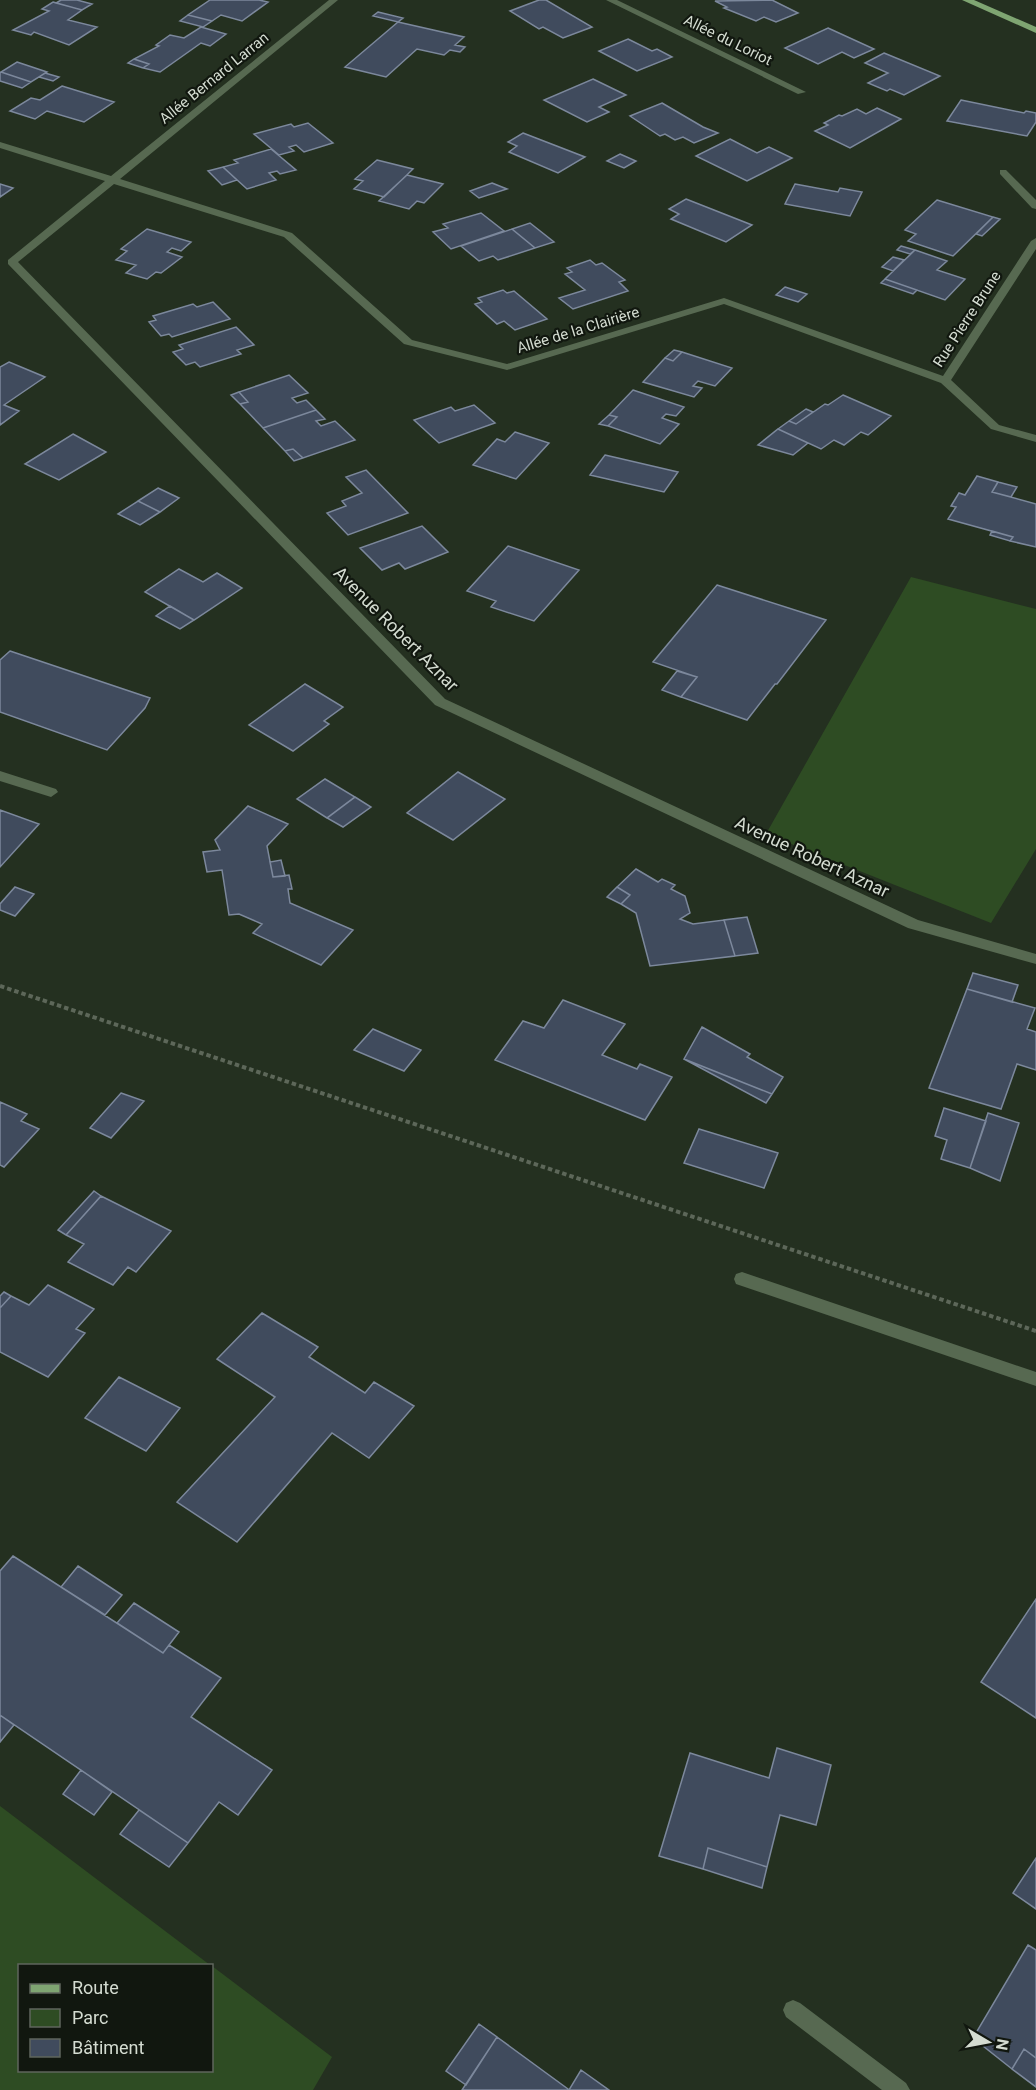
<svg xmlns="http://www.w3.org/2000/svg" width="1036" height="2090" font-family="Roboto,sans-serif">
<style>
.green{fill:#2e4c23}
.building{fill:#404b5d;stroke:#7c889c;stroke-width:1.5}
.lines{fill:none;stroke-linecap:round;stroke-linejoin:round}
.path{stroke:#5d6759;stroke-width:4;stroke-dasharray:4.5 3;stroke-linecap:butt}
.service{fill:#576951;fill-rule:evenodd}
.minor{fill:#576951;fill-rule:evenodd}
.primary{fill:#7fa572;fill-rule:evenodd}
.labels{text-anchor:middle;stroke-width:4.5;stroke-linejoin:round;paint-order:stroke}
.far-street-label{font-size:15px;fill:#d4dcd1;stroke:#11170f}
.street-label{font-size:18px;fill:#d4dcd1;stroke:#11170f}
</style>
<rect width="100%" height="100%" fill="#243020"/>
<path class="green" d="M911,577l125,32v240l-45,74 -225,-89z
M0,1806l210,159 -190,1v104h192v-104l120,91 -19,33h-313z"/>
<path class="building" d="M61,0h16l15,4 -10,6 -26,-7z
M210,0h49l9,2 -26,19 -21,-6 -9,6 -24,-6z
M539,0h7l46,27 -29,11 -20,-11 -4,2 -29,-18z
M772,0l26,13 -22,9 -12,-5 -8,4 -32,-13 3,-1 -12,-6z
M53,2l29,8 -14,10 29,7 -28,18 -35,-13 -3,3 -18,-5 36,-19 -7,-2z
M378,12l25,6 -5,4 -25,-6z
M188,15l24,6 -9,6 -23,-6z
M398,22l66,15 -9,8 10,2 -5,5 -10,-2 -6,5 -27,-6 -31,28 -41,-10z
M201,27l25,7 -16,12 -9,-3 -41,29 -17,-4 6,-4 -15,-5 25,-13 -3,-1 14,-10 14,3z
M828,28l46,21 -20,9 -12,-6 -24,12 -33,-16z
M628,39l24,12 5,-2 15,8 -35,14 -38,-20z
M884,53l56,23 -36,19 -14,-6 -3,2 -19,-8 20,-10 -23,-10z
M134,59l15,5 -6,4 -15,-5z
M17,62l30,10 -16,10 -30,-10z
M0,73l1,-1 30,10 -9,6 -22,-7z
M45,73l14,4 -6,4 -14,-4z
M593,79l33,16 -27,12 10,5 -22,10 -43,-22z
M62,86l52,16 -30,20 -37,-11 -12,8 -25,-8 21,-13 9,2z
M961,100l63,13 2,-2 10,2v9l-9,14 -80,-15z
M662,103l41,24 15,6 -24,10 -11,-6 -8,3 -10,-6 -5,2 -30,-20z
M877,108l24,11 -51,29 -35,-17 13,-6 -4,-2 15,-8 3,1 15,-7 9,5z
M308,123l25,20 -29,9 -8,-7 -7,2 5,4 -15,4 -25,-21 37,-10 3,3z
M523,133l62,24 -27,16 -49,-21 8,-6 -9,-4z
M730,139l27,14 12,-6 23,11 -45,23 -51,-25z
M271,149l25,21 -16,4 -3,-3 -8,2 7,7 -29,9 -24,-22 15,-4 -4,-3z
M620,154l16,7 -12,7 -17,-7z
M377,160l36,9 -29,28 -30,-8 9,-8 -8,-2z
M223,167l14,13 -15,5 -14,-14z
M407,175l36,9 -19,19 -7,-2 -8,8 -30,-8z
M492,183l15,6 -28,9 -9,-7z
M0,184l13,4 -13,9z
M795,184l43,8 2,-4 22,4 -12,24 -65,-12z
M686,199l66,26 -26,17 -55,-23 8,-5 -10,-5z
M937,200l56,17 -40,39 -45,-15 8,-7 -11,-4z
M481,213l23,18 -53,18 -18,-17 15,-4 -5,-4z
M993,217l7,2 -18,17 -6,-2z
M530,223l24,19 -19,6 -23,-19z
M147,229l44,13 -10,9 -9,-3 -5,4 15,5 -21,16 -5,-1 -9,7 -21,-6 10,-8 -20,-5 11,-9 -6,-2z
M512,229l23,19 -37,12 -5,-4 -14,5 -18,-15z
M901,246l14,4 -5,4 -13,-4z
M915,250l32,11 -10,9 28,9 -20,21 -60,-21z
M893,257l11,3 -11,11 -11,-4z
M590,260l6,5 6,-2 23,17 -6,2 9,9 -55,18 -14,-11 26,-8 -20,-16 7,-2 -5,-4z
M885,279l32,11 -4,4 -32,-11z
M785,287l22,7 -9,8 -22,-7z
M503,290l4,3 7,-2 33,28 -32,11 -11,-9 -7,3 -22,-20 7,-2 -4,-4z
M213,302l17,17 -58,18 -3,-3 -8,2 -12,-14 7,-2 -3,-4 40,-12 4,3z
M236,327l18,18 -17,5 4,4 -41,13 -5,-5 -9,3 -13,-13 10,-3 -4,-4z
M674,350l8,2 -9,9 -8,-3z
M682,352l50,16 -17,18 -17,-5 -5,5 9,2 -8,9 -51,-15 22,-24 8,3z
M9,362l36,15 -41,28 15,6 -19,14v-58z
M289,375l19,18 -16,5 5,5 9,-3 10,10 -53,18 -23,-24 8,-2 -9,-10z
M633,390l51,17 -8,9 -10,-2 -4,4 17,6 -19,20 -52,-18 9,-9 -8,-2z
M239,392l9,10 -8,2 -9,-9z
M843,395l48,21 -23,19 -7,-3 -17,13 -10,-5 -13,9 -43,-20 11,-8 7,3 29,-20 3,1z
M474,405l21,18 -56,20 -25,-23 37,-13 4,4z
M806,409l7,3 -17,12 -7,-3z
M316,410l9,9 -9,2 5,5 14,-5 20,19 -52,18 -10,-9 -8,2 -22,-23z
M609,415l8,2 -9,9 -9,-2z
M778,429l30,14 -15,12 -35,-10z
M515,432l34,11 -33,36 -43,-14 24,-26 8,3z
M73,434l33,18 -47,28 -34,-16z
M293,449l10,9 -9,3 -9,-10z
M605,455l73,17 -14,20 -74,-17z
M366,470l42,43 -60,22 -21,-22 19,-7 -4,-5 20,-8 -16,-16z
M977,476l21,6 -6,10 44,12v43l-26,-6 3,-4 -65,-18 8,-12 -5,-1 8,-13 6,2z
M998,482l19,5 -6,10 -19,-5z
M158,488l21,10 -19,14 -22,-11z
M138,501l22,11 -20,13 -22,-11z
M422,526l26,26 -43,17 -6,-6 -17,7 -22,-22z
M992,531l21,6 -3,4 -20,-6z
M508,546l71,24 -45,51 -43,-14 5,-6 -29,-10z
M179,569l24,13 14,-9 25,15 -48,32 -49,-28z
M717,585l109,35 -49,64h-2l-28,36 -66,-23 16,-20 -44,-15z
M170,606l24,14 -14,9 -24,-13z
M10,651l140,47 -5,10 -38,42 -107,-38v-52z
M677,671l20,6 -16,20 -19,-7z
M305,684l38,23 -19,14 5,3 -36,27 -44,-26z
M458,772l47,27 -52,41 -46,-27z
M325,779l30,18 -28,21 -30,-19z
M355,797l16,10 -28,20 -16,-9z
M248,806l40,18 -21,22 6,31 16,-2 3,14h-4l2,14 63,27 -32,35 -68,-32 9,-9 -23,-10 -10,1 -7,-45 -15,2 -4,-20 17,-2 -5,-10z
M0,810l39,14 -39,43z
M281,860l4,16 -12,1 -3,-15z
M636,869l22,13 4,-3 13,6 -4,4 14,7 5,17 -10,6 13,5 31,-4 11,36 -85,10 -14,-53 -15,-9 9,-9 -13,-8z
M15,887l19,7 -19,22 -15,-6v-6z
M617,887l13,8 -9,9 -14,-7z
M747,917l11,36 -23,3 -11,-36z
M973,973l45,12 -6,17 -45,-13z
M967,989l68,19 -8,21 9,3v38l-19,-6 -16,45 -72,-21z
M563,1000l62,24 -23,31 35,14 3,-5 32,13 -27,43 -150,-60 28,-39 21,7z
M702,1027l48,27 -3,3 36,20 -11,17 -88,-35z
M373,1029l48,21 -17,21 -50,-21z
M684,1059l88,35 -6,9z
M121,1093l23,8 -33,37 -21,-10z
M0,1102l27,12 -6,7 18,8 -35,38 -4,-2z
M944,1108l42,13 -16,47 -29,-9 6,-19 -12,-4z
M988,1113l31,10 -19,58 -30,-13z
M699,1129l79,24 -14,35 -80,-25z
M94,1191l7,5 -35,39 -8,-5z
M101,1196l70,35 -35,41 -8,-5 -15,18 -45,-23 16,-18 -18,-9z
M48,1285l46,24 -18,20 9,4 -37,44 -48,-25v-44l11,-12 18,9z
M4,1292l7,4 -11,12v-12z
M262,1313l56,34 -9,10 56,36 9,-11 40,24 -45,52 -37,-25 -95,109 -60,-40 98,-105 -58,-38z
M119,1377l61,31 -34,43 -61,-33z
M13,1556l150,97 6,-8 52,33 -30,39 81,53 -34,45 -19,-13 -31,41 -188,-128v-144z
M78,1566l44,29 -17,20 -44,-28z
M1036,1599v119l-55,-36z
M134,1603l45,29 -16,21 -46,-30z
M0,1715l14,10 -14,17z
M777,1748l54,17 -15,60 -36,-10 -13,52 -59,-19 -5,21 -44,-13 31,-103 79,25z
M81,1770l31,22 -18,23 -31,-21z
M139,1810l49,33 -19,24 -49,-33z
M708,1848l59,19 -5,21 -59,-19z
M1036,1858v51l-23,-16z
M1028,1945l8,5v108l-12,-9 -12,20 -39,-31z
M479,2024l18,13 -31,48 -20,-14z
M497,2037l71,52 1,1h-107z
M1024,2049l12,9v29l-24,-18z
M581,2070l28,20h-40z"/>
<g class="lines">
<path class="path" d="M0,986l1036,345"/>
<path class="service" d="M1000,170h6l30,30v9l-4,-1 -32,-34z
M0,771l56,18 2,3 -7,5 -51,-16z
M742,1272l294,100v14l-300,-102 -2,-5 2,-5z
M793,2000l7,3 106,80 4,7h-28l-96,-73 -3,-7 3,-7z"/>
<path class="minor" d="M329,0h9l-218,179 172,54 120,107 95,24 217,-66 219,78 88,-135 5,-3v11l-85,131 48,45 37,10v7l-45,-13 -50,-46 -217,-79 -217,66 -103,-26 -120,-107 -170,-53 -96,78 427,437 473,221 118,34v10l-128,-36 -473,-223 -427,-441v-4l97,-79 -105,-33v-6l111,34z
M606,0h11l189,92 -8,2z"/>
<path class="primary" d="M962,0h12l62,27v6z"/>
</g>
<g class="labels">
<g class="far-street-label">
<text transform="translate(728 40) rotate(26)" y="5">Allée du Loriot</text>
<text transform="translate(214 78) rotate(-39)" y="5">Allée Bernard Larran</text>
<text transform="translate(967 319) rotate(-57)" y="5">Rue Pierre Brune</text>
<text transform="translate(578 330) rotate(-17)" y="5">Allée de la Clairière</text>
</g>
<g class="street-label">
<text transform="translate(396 629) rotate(45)" y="6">Avenue Robert Aznar</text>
<text transform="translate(812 857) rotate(25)" y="6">Avenue Robert Aznar</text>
</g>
</g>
<rect x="18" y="1964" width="195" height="108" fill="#11170f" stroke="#5f665d" stroke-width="1.5"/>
<rect x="30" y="1984" width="30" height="9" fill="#7fa572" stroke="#5f665d" stroke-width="1.5"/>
<text x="72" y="1994" font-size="18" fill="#d4dcd1">Route</text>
<rect x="30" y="2009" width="30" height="18" fill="#2e4c23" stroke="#5f665d" stroke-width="1.5"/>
<text x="72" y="2024" font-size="18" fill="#d4dcd1">Parc</text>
<rect x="30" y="2039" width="30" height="18" fill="#404b5d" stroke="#5f665d" stroke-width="1.5"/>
<text x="72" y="2054" font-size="18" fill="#d4dcd1">Bâtiment</text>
<g transform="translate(988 2042) rotate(100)" stroke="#11170f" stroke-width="4.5" paint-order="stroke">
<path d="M0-4.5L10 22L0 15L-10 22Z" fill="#d4dcd1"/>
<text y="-9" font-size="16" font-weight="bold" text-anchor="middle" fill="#d4dcd1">N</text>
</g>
</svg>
